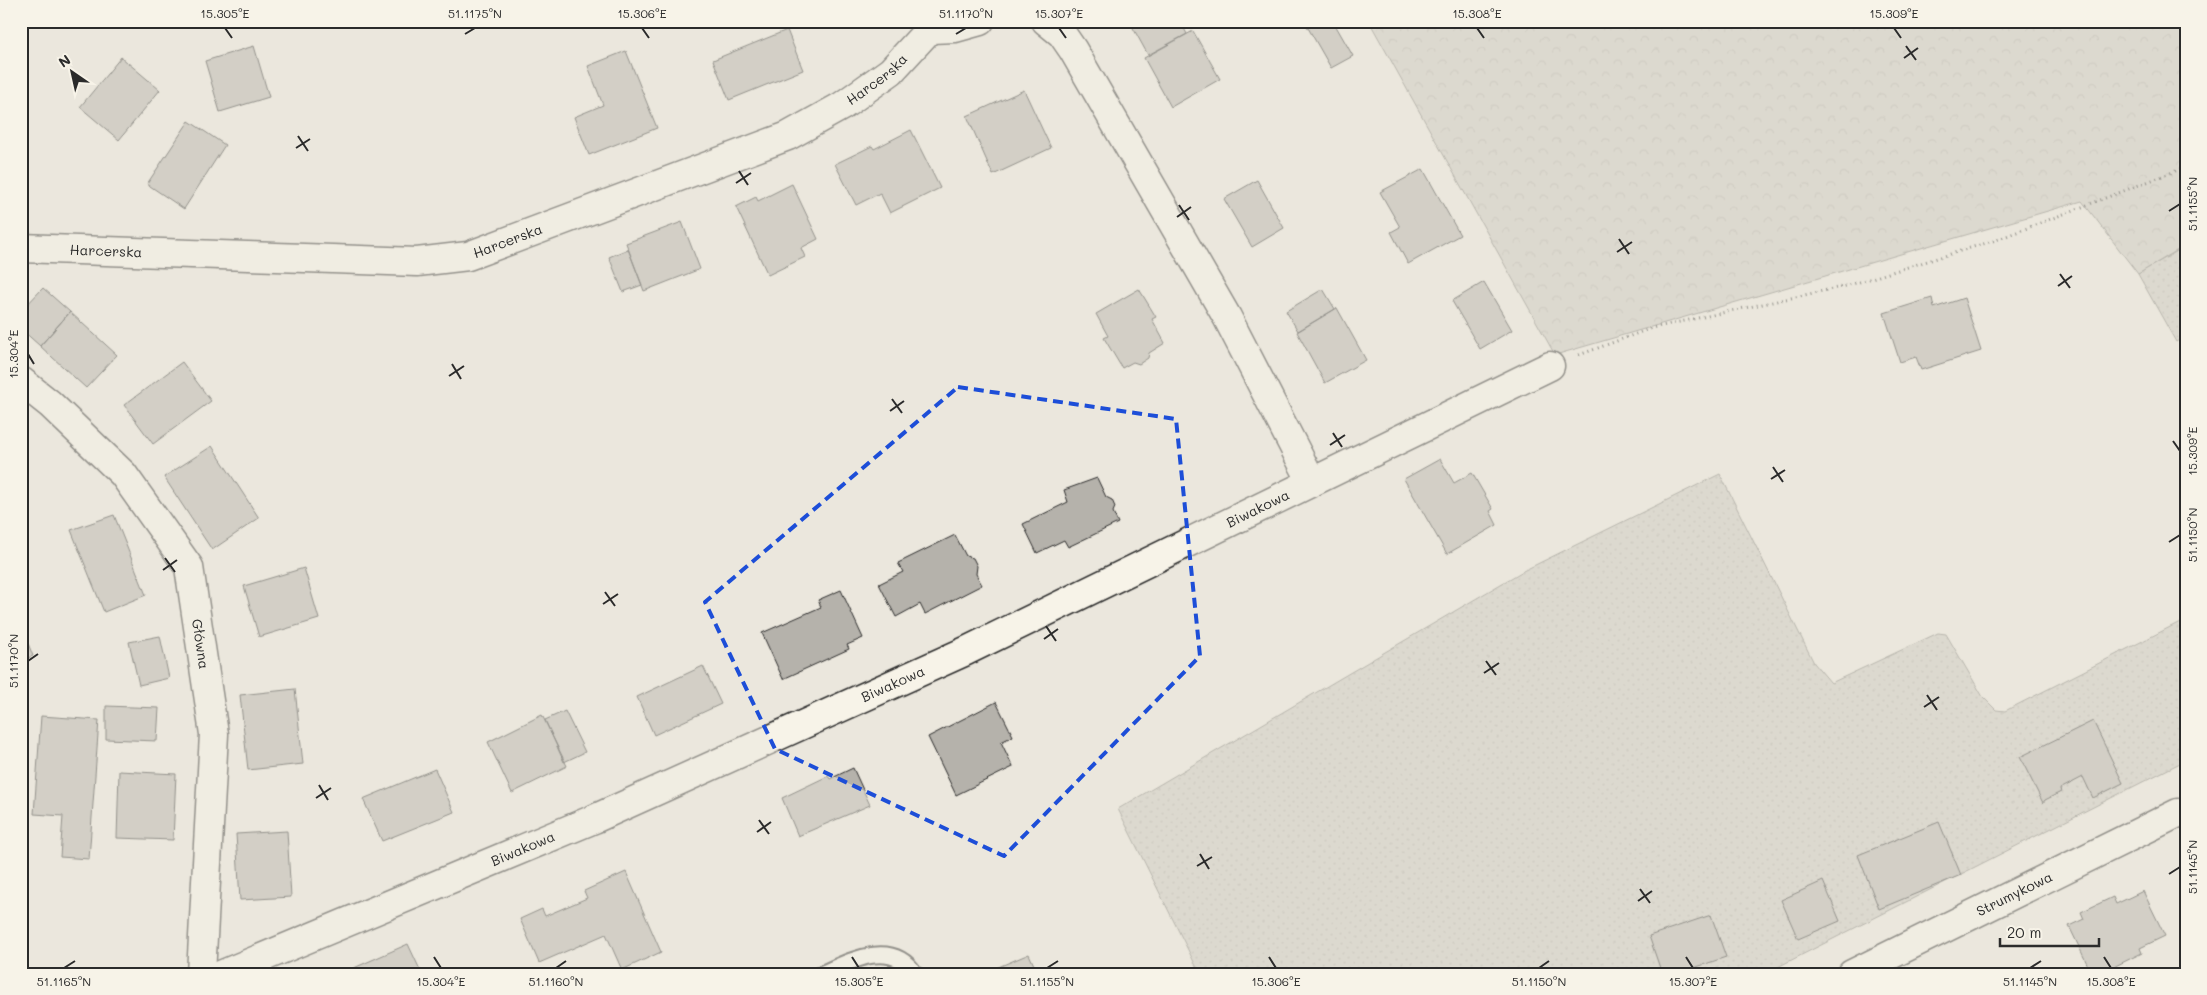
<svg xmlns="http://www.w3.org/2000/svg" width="2207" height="995" font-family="Mali,sans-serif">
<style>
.grass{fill:url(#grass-dots);stroke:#7b7a75}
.forest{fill:url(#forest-crowns);stroke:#7b7a75}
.building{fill:#b5b2ab;stroke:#2b2b2b}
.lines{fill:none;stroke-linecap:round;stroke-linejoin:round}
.service-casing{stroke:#2b2b2b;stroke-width:19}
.minor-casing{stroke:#2b2b2b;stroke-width:31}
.path{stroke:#2b2b2b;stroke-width:3;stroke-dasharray:1 4;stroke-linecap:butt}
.service{stroke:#f7f3e8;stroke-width:15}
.minor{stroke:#f7f3e8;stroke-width:28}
.marked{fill:none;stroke:#1d4ed8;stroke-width:4;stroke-dasharray:10 6;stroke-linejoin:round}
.ticks{fill:none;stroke:#2b2b2b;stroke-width:2}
.labels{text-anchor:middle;stroke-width:5;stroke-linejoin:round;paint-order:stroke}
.street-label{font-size:14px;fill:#2b2b2b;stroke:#f7f3e8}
.neatline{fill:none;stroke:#2b2b2b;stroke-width:2}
.ticks-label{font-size:12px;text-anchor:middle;fill:#2b2b2b}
</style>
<defs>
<pattern id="grass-dots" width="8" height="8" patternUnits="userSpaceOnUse" patternTransform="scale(1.25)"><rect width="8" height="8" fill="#cbc8bf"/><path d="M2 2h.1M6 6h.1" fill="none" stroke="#aeaca4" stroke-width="1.8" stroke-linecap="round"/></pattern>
<pattern id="forest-crowns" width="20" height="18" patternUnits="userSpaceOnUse" patternTransform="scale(1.25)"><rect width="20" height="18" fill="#cbc8bf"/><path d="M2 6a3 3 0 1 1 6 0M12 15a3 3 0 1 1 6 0" fill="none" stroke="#aeaca4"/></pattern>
</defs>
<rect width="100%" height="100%" fill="#ebe7dd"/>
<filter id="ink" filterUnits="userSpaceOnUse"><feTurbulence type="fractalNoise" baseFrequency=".02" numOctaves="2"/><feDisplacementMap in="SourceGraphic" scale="10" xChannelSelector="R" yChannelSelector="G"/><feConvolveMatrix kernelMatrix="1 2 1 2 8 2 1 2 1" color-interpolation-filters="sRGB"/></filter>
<g filter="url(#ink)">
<path class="grass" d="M2186,246v90l-10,6 -38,-68z
M1720,474l94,189 17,20 107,-50 8,1 37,63 13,13 9,1 181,-92v141l-422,214h-564l-82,-165 405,-238z"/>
<path class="forest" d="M1369,21h817v224l-48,29 -56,-73 -527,154z"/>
<path class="building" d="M1140,21h40l7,13 -39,21 -16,-29z
M1315,21h18l20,35 -22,12 -24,-42z
M787,30l16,40 -74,30 -16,-40z
M1193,31l27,48 -49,28 -27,-49z
M254,46l15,51 -49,15 -15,-51z
M626,51l31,77 -68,27 -15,-38 29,-12 -15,-39z
M121,57l39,33 -41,50 -39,-33z
M1024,90l27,58 -58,27 -26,-59z
M189,121l36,24 -41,64 -37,-25z
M911,130l29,58 -50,25 -10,-20 -24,12 -21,-41 37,-18 2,3z
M1423,169l37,66 -52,29 -17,-32 9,-5 -20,-35z
M1257,180l27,48 -32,19 -28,-48z
M792,184l26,55 -17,9 4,9 -37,18 -32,-68 20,-10 2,4z
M682,222l18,47 -56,22 -18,-48z
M628,249l14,36 -19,7 -14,-35z
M1484,282l28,48 -32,19 -28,-48z
M43,288l27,24 -30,34 -19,-17v-18z
M1139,289l17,28 -4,2 13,24 -16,10 -1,5 -9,6 -6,-2 -11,6 -18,-30 4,-2 -12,-22z
M1323,289l12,20 -37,22 -12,-20z
M1932,298l2,10 30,-10 17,53 -60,19 -5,-13 -16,5 -16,-49z
M1337,308l29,52 -41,23 -28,-51z
M70,312l47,43 -31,33 -46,-42z
M182,362l29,39 -58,43 -29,-39z
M212,446l47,72 -47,32 -48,-73z
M1440,459l14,24 18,-10 21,36 -3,2 7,14 -50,29 -43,-75z
M1097,478l9,19 6,3 3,7 -2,5 5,11 -50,24 -4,-7 -27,13 -14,-29 45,-22 -4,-12z
M114,515l32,80 -42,17 -33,-82z
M955,535l11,21 7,2 4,8 -1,8 6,11 -57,29 -5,-10 -24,13 -17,-33 24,-12 -5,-9z
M304,568l15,51 -60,18 -15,-51z
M841,590l22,48 -16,7 2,4 -66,30 -21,-46 59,-26 -3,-7z
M21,626l12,30 -12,5z
M160,636l9,42 -30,7 -10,-43z
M703,666l18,38 -67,31 -17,-38z
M295,689l8,75 -55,6 -8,-75z
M996,702l17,34 -12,6 12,25 -57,28 -28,-58z
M106,706l53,2 -2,33 -51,-2z
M565,711l20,41 -21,10 -19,-42z
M542,715l25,51 -55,27 -24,-51z
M41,716l58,4 -10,139 -29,-2 3,-41 -29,-2z
M2093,721l30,62 -30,15 -10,-21 -23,12 1,3 -16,8 -2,3 -23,-46z
M853,768l17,37 -72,31 -16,-38 46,-22 2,3z
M435,769l19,43 -72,29 -19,-42z
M119,771l57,3 -3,66 -56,-2z
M1939,822l22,53 -82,34 -21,-54z
M287,831l4,66 -51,3 -4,-66z
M626,872l35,80 -39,18 -16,-36 -67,29 -19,-44 22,-10 3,7 42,-18 -3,-7z
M1823,881l17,40 -42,18 -17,-39z
M2143,891l22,45 -25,12 2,5 -43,21h-7l-23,-48 15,-7 -3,-7 32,-15 3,7z
M1711,915l15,42 -50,17h-14l-13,-38z
M408,944l14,30h-76l-1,-2z
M1029,954l9,20h-47l-2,-3z"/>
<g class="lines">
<g class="service-casing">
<path id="service" d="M821,974c29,-13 71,-36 94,0"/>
</g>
<g class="minor-casing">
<g id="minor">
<path d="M1046,21l16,13 11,16 154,267 85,165"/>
<path d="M931,29l24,-1 25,-7"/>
<path id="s1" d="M21,248l396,14 51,-6 320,-120 54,-30 49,-35 46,-50"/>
<path id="s2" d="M21,381l29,23 73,70 66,93 25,167 -13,240"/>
<path id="s3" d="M223,974l371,-155 372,-168 584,-285"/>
<path id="s4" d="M1852,974l326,-161"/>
</g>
</g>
<path class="path" d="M1579,355l73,-27 194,-42 150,-46 190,-73"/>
<use href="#service" class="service"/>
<use href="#minor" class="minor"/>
</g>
</g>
<path d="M0 0H2207V995H0ZM958,387l218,32 24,237 -196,200 -229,-107 -70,-147z" fill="#ebe7dd" fill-opacity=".55" fill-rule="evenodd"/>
<path class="marked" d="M958,387l218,32 24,237 -196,200 -229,-107 -70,-147z"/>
<path class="ticks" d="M225,28l7,10M642,28l7,10M1059,28l7,10M1477,28l7,10M1894,28l7,10M465,34l10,-6M956,34l10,-6M1906,46l10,14M1904,58l14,-10M298,136l10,15M296,148l14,-9M739,171l9,14M736,183l15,-10M1179,205l10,15M2169,211l11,-7M1177,217l14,-10M1619,239l10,15M1617,252l15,-10M2060,274l10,14M2058,286l14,-10M28,354l6,10M452,364l9,15M449,376l15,-10M892,399l10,14M890,411l14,-10M1333,433l9,14M2173,441l7,10M1330,445l15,-10M1773,467l10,15M1771,479l14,-9M2169,542l11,-7M165,558l10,14M163,570l14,-10M605,592l10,14M603,604l15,-10M1046,626l10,15M1044,639l14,-10M28,661l10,-7M1486,661l10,14M1484,673l15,-10M1927,695l10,15M1924,707l15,-10M319,785l9,15M316,798l15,-10M759,820l10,14M757,832l14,-10M1200,854l9,15M1197,866l15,-9M2169,874l11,-7M1640,889l10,14M1638,901l14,-10M434,957l7,11M852,957l7,11M1269,957l7,11M1686,957l7,11M2104,957l7,11M64,968l11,-7M556,968l10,-7M1047,968l11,-7M1539,968l10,-7M2030,968l11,-7"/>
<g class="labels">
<g class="street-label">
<text dy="5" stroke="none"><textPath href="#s1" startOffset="895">Harcerska</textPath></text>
<text dy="5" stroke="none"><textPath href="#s1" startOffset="490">Harcerska</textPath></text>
<text dy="5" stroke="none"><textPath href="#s1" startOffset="85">Harcerska</textPath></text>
<text dy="5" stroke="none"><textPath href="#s3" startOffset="1135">Biwakowa</textPath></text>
<text dy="5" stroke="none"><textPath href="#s2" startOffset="330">Główna</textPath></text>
<text dy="5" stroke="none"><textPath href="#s3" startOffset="730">Biwakowa</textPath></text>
<text dy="5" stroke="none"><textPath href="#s3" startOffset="325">Biwakowa</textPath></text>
<text dy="5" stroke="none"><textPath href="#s4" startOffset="181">Strumykowa</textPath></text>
</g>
</g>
<rect width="2207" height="995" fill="none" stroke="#f7f3e8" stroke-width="55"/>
<g transform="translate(72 72) rotate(326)" stroke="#f7f3e8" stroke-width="4" paint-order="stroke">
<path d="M0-4L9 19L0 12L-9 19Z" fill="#2b2b2b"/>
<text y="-8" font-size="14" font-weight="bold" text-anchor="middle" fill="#2b2b2b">N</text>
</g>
<path d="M2000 938v8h99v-8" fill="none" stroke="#2b2b2b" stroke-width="2.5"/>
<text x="2007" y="938" font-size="15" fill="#2b2b2b" stroke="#f7f3e8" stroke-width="4" paint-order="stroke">20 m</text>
<rect x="28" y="28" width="2152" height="940" class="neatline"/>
<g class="ticks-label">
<text x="225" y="18">15.305°E</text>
<text x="475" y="18">51.1175°N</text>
<text x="642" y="18">15.306°E</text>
<text x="966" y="18">51.1170°N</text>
<text x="1059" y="18">15.307°E</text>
<text x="1477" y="18">15.308°E</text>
<text x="1894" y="18">15.309°E</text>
<text transform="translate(2193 204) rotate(-90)" y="4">51.1155°N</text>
<text transform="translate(14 354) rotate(-90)" y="4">15.304°E</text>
<text transform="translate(2193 451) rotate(-90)" y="4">15.309°E</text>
<text transform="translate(2193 535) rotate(-90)" y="4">51.1150°N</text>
<text transform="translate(14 661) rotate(-90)" y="4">51.1170°N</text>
<text transform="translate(2193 867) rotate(-90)" y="4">51.1145°N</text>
<text x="64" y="986">51.1165°N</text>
<text x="441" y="986">15.304°E</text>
<text x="556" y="986">51.1160°N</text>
<text x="859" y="986">15.305°E</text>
<text x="1047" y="986">51.1155°N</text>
<text x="1276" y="986">15.306°E</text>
<text x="1539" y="986">51.1150°N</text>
<text x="1693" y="986">15.307°E</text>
<text x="2030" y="986">51.1145°N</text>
<text x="2111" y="986">15.308°E</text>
</g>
</svg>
